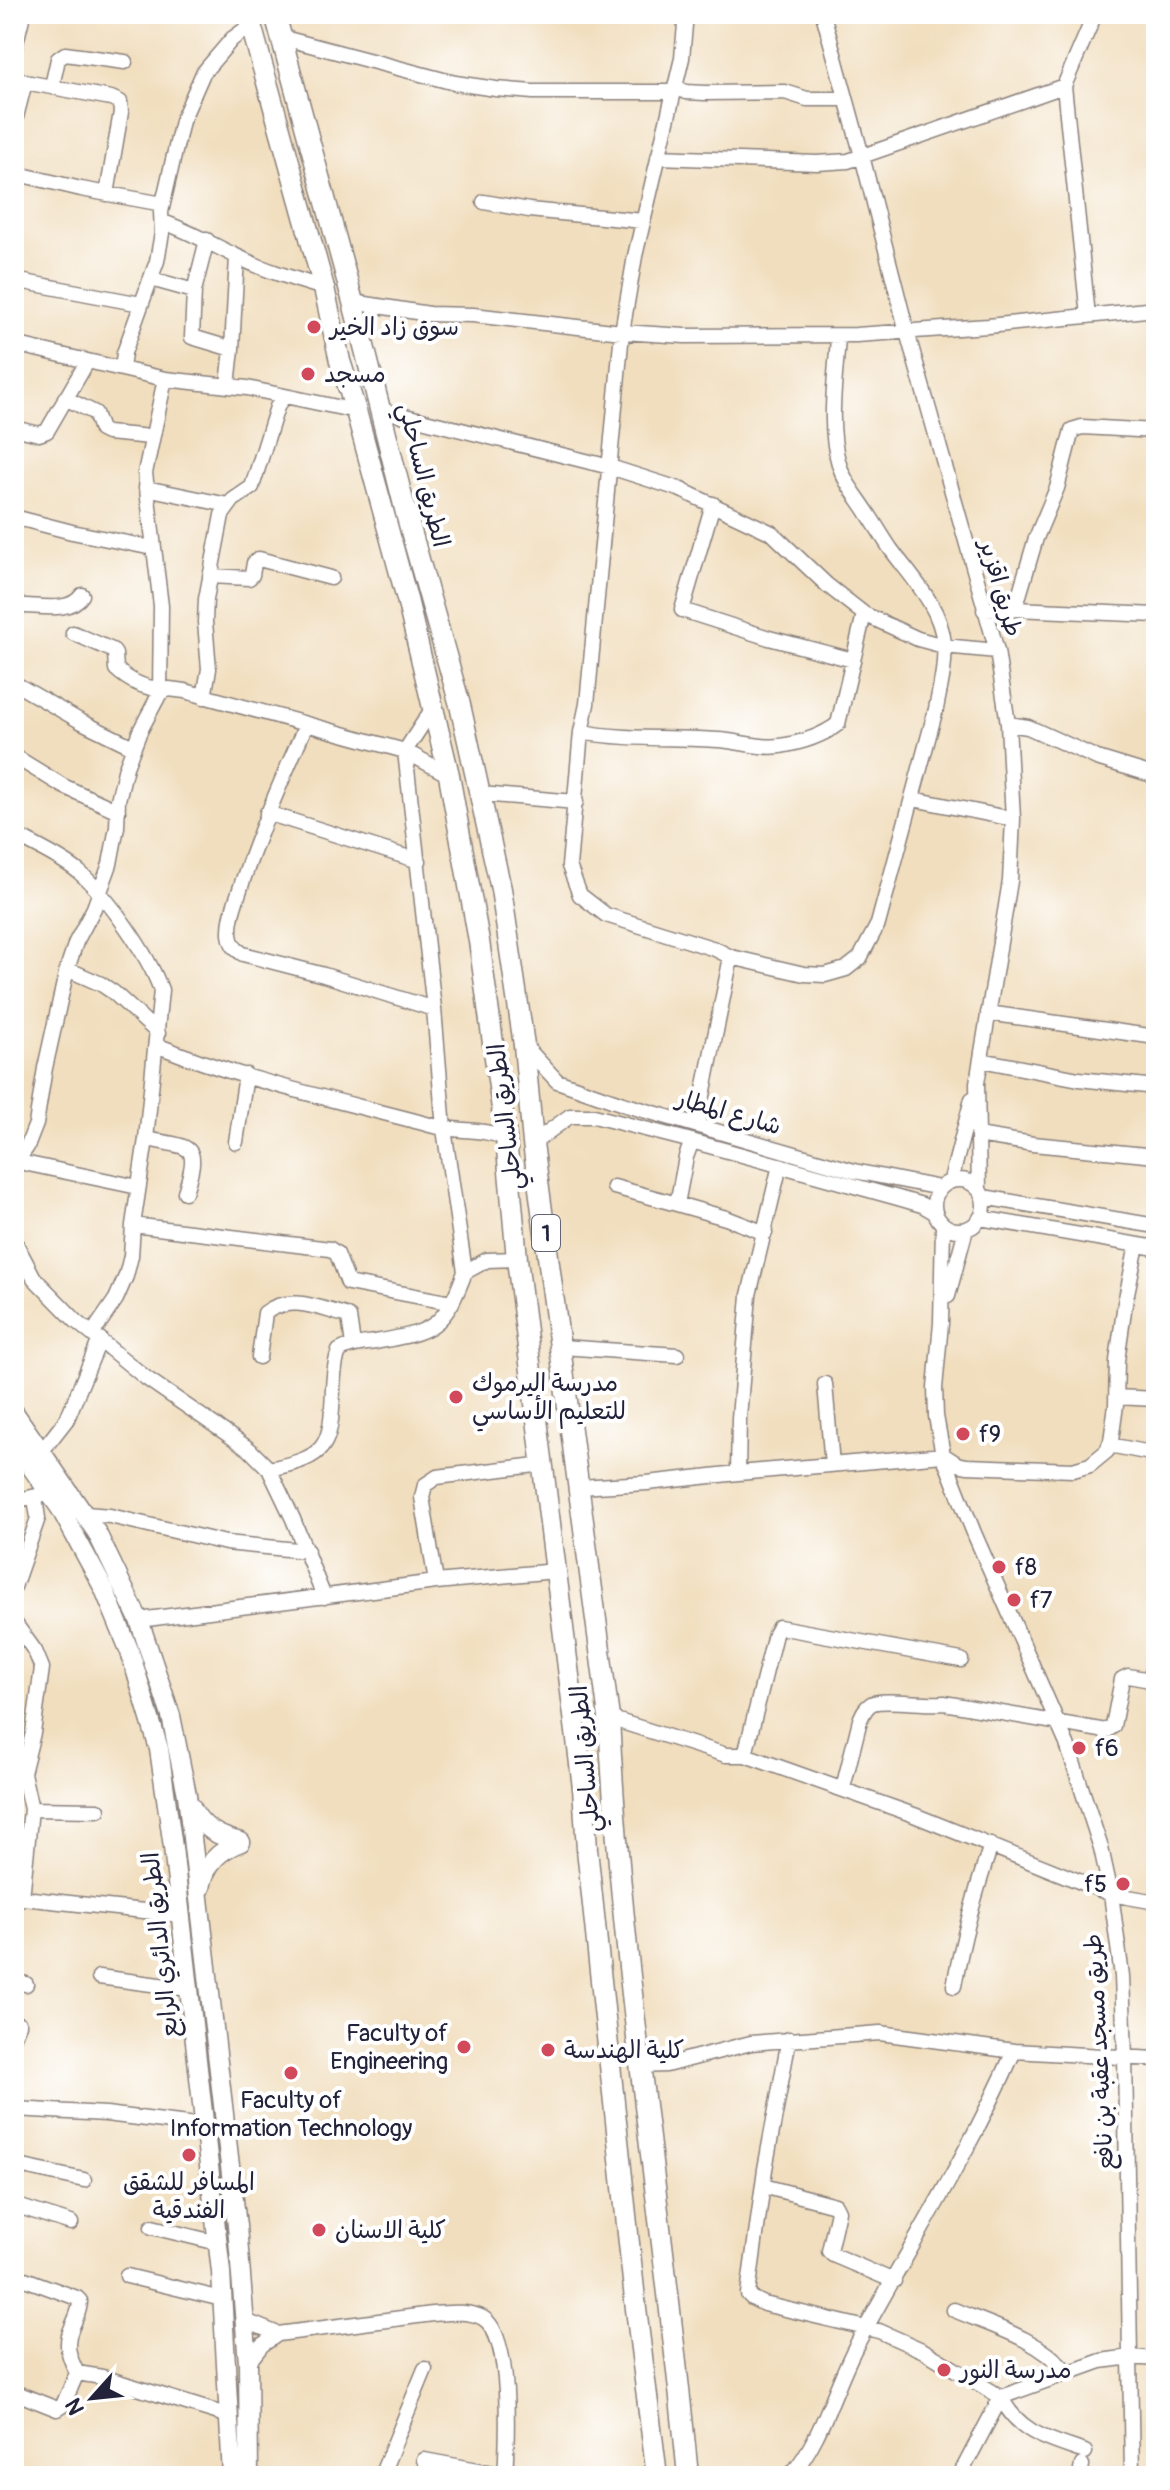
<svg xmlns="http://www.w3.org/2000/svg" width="1170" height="2490" font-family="Pangolin,'Playpen Sans Arabic',sans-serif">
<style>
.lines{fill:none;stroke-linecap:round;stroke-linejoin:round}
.minor-casing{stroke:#8a807c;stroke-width:17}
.major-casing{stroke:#8a807c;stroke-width:21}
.highway-casing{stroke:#8a807c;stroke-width:23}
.minor{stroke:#fff;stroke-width:14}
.major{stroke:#fff;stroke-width:18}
.highway{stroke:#fff;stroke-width:20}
.poi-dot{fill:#d1495b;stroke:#fff;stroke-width:3}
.labels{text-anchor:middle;stroke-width:8;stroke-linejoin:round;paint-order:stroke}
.shield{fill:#fff;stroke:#646476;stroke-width:2}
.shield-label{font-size:22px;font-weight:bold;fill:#22223b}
.poi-label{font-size:24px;fill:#22223b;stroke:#fff;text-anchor:start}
.street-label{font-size:24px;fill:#22223b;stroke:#fff}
</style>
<rect width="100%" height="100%" fill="#fff"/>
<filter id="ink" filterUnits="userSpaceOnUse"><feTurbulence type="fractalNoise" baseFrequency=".0125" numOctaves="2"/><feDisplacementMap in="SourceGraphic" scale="16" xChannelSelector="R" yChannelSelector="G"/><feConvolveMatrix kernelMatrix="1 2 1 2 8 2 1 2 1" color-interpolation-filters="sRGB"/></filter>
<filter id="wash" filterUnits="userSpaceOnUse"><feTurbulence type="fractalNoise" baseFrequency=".006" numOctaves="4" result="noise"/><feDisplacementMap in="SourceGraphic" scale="32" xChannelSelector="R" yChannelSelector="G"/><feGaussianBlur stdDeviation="1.8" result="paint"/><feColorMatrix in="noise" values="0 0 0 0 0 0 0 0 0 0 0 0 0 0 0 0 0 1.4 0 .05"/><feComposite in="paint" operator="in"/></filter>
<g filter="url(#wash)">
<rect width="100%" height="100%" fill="#f1debe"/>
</g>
<g filter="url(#ink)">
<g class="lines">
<g class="minor-casing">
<path id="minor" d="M686,14l-4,44 -47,198 -13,76 -35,372 -6,28 -12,134 11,29 26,20 109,34 16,8 73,17 21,1 21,-6 14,-11 18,-34 58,-215c4,-22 10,-43 8,-66 -4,-38 -33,-66 -54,-95 -8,-12 -15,-24 -23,-36 -10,-16 -23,-30 -28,-48 -12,-40 -3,-87 -1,-128
M823,14l39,142 45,176 90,319 11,73 5,95 -3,62 -33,202 2,107
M280,37l175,46 41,6 37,3h141
M14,51l9,-37
M14,76l11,6 86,16 9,4 1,10 -14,82
M52,86l6,-27 7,-5 60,8
M676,87l10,5 19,1 80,-1 22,7h39
M14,125l11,-43
M658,157l159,6 31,-2 216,-75
M14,173l67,16 82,15
M484,202l45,8 114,11
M163,222c26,9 48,22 73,34 28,14 58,23 88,32
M207,240l-13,51 -2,46 40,12
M151,279l43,12
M14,280l127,24
M353,302l76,12 44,1 149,17 63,4 171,-1 132,-9 168,-17
M1088,316l-24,-230 31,-72
M14,344l151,35 82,9 109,23
M122,369l2,-16 33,-92 5,-28 -1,-21 21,-91 21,-48 29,-34 18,-13
M228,385l4,-36 5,-92
M65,398l30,15 6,17 6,3 44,4
M381,410l229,57 69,22 93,44 55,52 37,29 54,25 26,7 53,5
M14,428l25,6 8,-3 40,-69
M146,488l82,17
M713,504l-31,106 87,28 84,22
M14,517l58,15 81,16
M210,576l39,2 3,-3 2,-12 5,-4 72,19
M14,606c21,-2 55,9 68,-11
M1015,609l21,-71 21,-50 15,-58 10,-3 74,4
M984,610l31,-1 141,6
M73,633l39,17 3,4 1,15c12,11 28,19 44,20
M14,683l66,38 53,26
M160,693l9,-4 16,2 220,60 44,24
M204,697l5,-28 -4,-47 1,-23 16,-84 11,-15 19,-13 25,-80 7,-11
M433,708l-28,43 29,258 10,120 21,143
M1008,724l20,3 69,31 59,18
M306,725c-23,52 -45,102 -63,155 -5,17 -14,36 -13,54 1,10 5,15 13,20l81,21 110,34
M581,732c46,8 91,5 137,8 21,1 42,9 62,6 20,-3 42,-10 58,-22l26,-110
M14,756l49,30 55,25
M481,794l95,8
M913,799l100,20
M267,813l152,48
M14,834c21,12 47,23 65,38 29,25 69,82 82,118l-15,149 -13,86 -2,31 -5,20 -10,23 -24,35
M67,969l34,15 12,8 45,41
M988,1013l168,24
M156,1045c89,36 185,56 278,81 24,6 49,2 72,12
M524,1045l33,36 69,24 228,66 86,17
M981,1060l98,19 77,8
M697,1125l34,-168
M978,1135l55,9 123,12
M146,1139c45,9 55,3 39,53
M692,1141l-6,16 -9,47 49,14 39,15
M236,1142l10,-67
M533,1143l37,-27h24l90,23 214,59 24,7 12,7
M19,1162l119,25
M14,1165l13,-18 9,-23 9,-56 22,-99 9,-27 18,-34 16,-44 7,-37 1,-27 8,-33 14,-36 20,-38 1,-87 -16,-133 20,-94
M934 1205a25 25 0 1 1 50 0a25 25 0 1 1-50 0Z
M951,1180l21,-81
M614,1187l63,17
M983,1197l173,29
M980,1218l176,30
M133,1225l197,24 7,5 11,29 104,20
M943,1225l-2,98 -6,65 1,28 7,39 31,78 93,211 34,104 10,46 11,82 3,80 7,420
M14,1240l20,38 42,43 70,57 103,71 20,20 24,50 31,78
M948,1296l18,-67
M562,1347l115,8
M259,1357l6,-44c23,-19 54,-5 80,2l4,2 4,28
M825,1384l7,81
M1116,1397l40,2
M1109,1445l47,9
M42,1451l25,-32 33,-80
M269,1469c59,-12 62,-22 64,-81 1,-13 1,-24 6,-37 11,-7 23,-7 36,-9 57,-10 69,-13 90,-70l22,-12 30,-1
M738,1473l1,-55 10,-123 31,-130
M579,1487l68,-4 91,-10 205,-18 14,9 10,2 106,4 17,-5 17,-14 4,-10 5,-36 1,-44 8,-58 12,-58
M14,1501l27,-6
M86,1514l24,2 116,27 81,8
M436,1582l-14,-85 3,-12 12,-8 107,-13
M14,1587l24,-69 -3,-20
M139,1620l297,-38 119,-11
M14,1622l21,29 7,17 -9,65 -10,40 8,36 -9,89
M609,1718l117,37h19l169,60 197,79 45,8
M745,1755l30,-121 4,-7 182,33
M843,1788l17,-68c3,-7 5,-12 11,-16 10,-6 55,1 73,-1l162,28 7,-5 9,-47 6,-3 28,5
M31,1809l67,1
M14,1897l167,18
M99,1977l90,12
M14,1982l12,2
M954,1986c9,-50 21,-93 37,-141
M14,2036l5,-12
M789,2039l-24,130 -17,125 4,4 12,6 115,27 45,20 77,46 100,-36 29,-4 26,2
M640,2066l26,-1 85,-22 129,-10 134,18 142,8
M14,2109l92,5 98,12
M14,2165l70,15
M763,2186l72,19 3,6 -9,40 4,4 61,26
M14,2205l57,18
M152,2227l66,16
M14,2275l63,23 3,3c0,10 -4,16 -8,26 -8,17 -3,30 5,46
M127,2276l95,23
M954,2310c39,16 85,29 113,62
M246,2321l32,13
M248,2363l14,-18 16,-11 155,-20c16,-1 35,-4 50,4 30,18 24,126 22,158
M77,2373l25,4 127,39
M14,2392l43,17 6,-4 14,-32
M1001,2397c17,36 49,43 84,55
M424,2460l81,15
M962,2471l39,-74
M381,2476l44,-107
M790,2476c32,-36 44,-88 66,-130 53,-98 113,-192 158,-295
M1080,2476l2,-11"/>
</g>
<g class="major-casing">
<path id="major" d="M14,1412l83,121 42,87 32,96 16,79 50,431 11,137 1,113
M14,1443l46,65 44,81 26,63 29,97 14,98 48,425 11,204
M191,1806c10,22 28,31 50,36
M201,1888c4,-24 18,-38 40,-46"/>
</g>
<g class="highway-casing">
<path id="highway" d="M248,14l76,274 16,73 16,50 51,188 42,176 30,166 27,197 11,121 66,529 4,61 49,460 21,167
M275,14l78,288 54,215 53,188 41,184 23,156 9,98 76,575c12,254 55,505 79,758"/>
</g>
<use href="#minor" class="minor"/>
<use href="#major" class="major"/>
<use href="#highway" class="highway"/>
</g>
</g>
<g class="poi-dot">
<circle cx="314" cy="327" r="8"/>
<circle cx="308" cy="374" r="8"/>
<circle cx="456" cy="1397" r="8"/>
<circle cx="963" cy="1434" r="8"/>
<circle cx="999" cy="1567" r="8"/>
<circle cx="1014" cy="1600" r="8"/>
<circle cx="1079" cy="1748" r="8"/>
<circle cx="1123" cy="1884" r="8"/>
<circle cx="464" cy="2047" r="8"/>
<circle cx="548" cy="2050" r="8"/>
<circle cx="291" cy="2073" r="8"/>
<circle cx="189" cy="2155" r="8"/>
<circle cx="319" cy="2230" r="8"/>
<circle cx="944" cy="2370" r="8"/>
</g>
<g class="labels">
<rect class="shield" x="532" y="1215" width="28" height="36" rx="6"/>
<g class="shield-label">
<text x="546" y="1241">1</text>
</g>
<g class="poi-label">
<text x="330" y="335">سوق زاد الخير</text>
<text x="324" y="382">مسجد</text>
<text x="472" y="1391">مدرسة اليرموك<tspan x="472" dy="28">للتعليم الأساسي</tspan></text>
<text x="979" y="1442">f9</text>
<text x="1015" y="1575">f8</text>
<text x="1030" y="1608">f7</text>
<text x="1095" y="1756">f6</text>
<text x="1107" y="1892" text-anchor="end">f5</text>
<text x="448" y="2041" text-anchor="end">Faculty of<tspan x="448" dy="28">Engineering</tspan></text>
<text x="564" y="2058">كلية الهندسة</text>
<text x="291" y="2108" text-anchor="middle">Faculty of<tspan x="291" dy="28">Information Technology</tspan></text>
<text x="189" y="2190" text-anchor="middle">المسافر للشقق<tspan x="189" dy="28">الفندقية</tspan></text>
<text x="335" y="2238">كلية الاسنان</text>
<text x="960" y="2378">مدرسة النور</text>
</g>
<g class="street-label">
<text transform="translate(424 475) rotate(76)" y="8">الطريق الساحلي</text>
<text transform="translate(1001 588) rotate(74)" y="8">طريق اقزير</text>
<text transform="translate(729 1112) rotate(16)" y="8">شارع المطار</text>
<text transform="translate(505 1117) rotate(-97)" y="8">الطريق الساحلي</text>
<text transform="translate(585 1759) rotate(-95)" y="8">الطريق الساحلي</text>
<text transform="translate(160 1945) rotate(-96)" y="8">الطريق الدائري الرابع</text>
<text transform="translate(1099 2052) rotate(-93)" y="8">طريق مسجد عقبة بن نافع</text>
</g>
</g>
<rect width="1170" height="2490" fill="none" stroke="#fff" stroke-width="48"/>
<g transform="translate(92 2398) rotate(243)" stroke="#ffffff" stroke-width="6" paint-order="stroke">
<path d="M0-6L14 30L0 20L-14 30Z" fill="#22223b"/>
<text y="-12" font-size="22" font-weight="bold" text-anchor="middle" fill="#22223b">N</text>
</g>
</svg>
